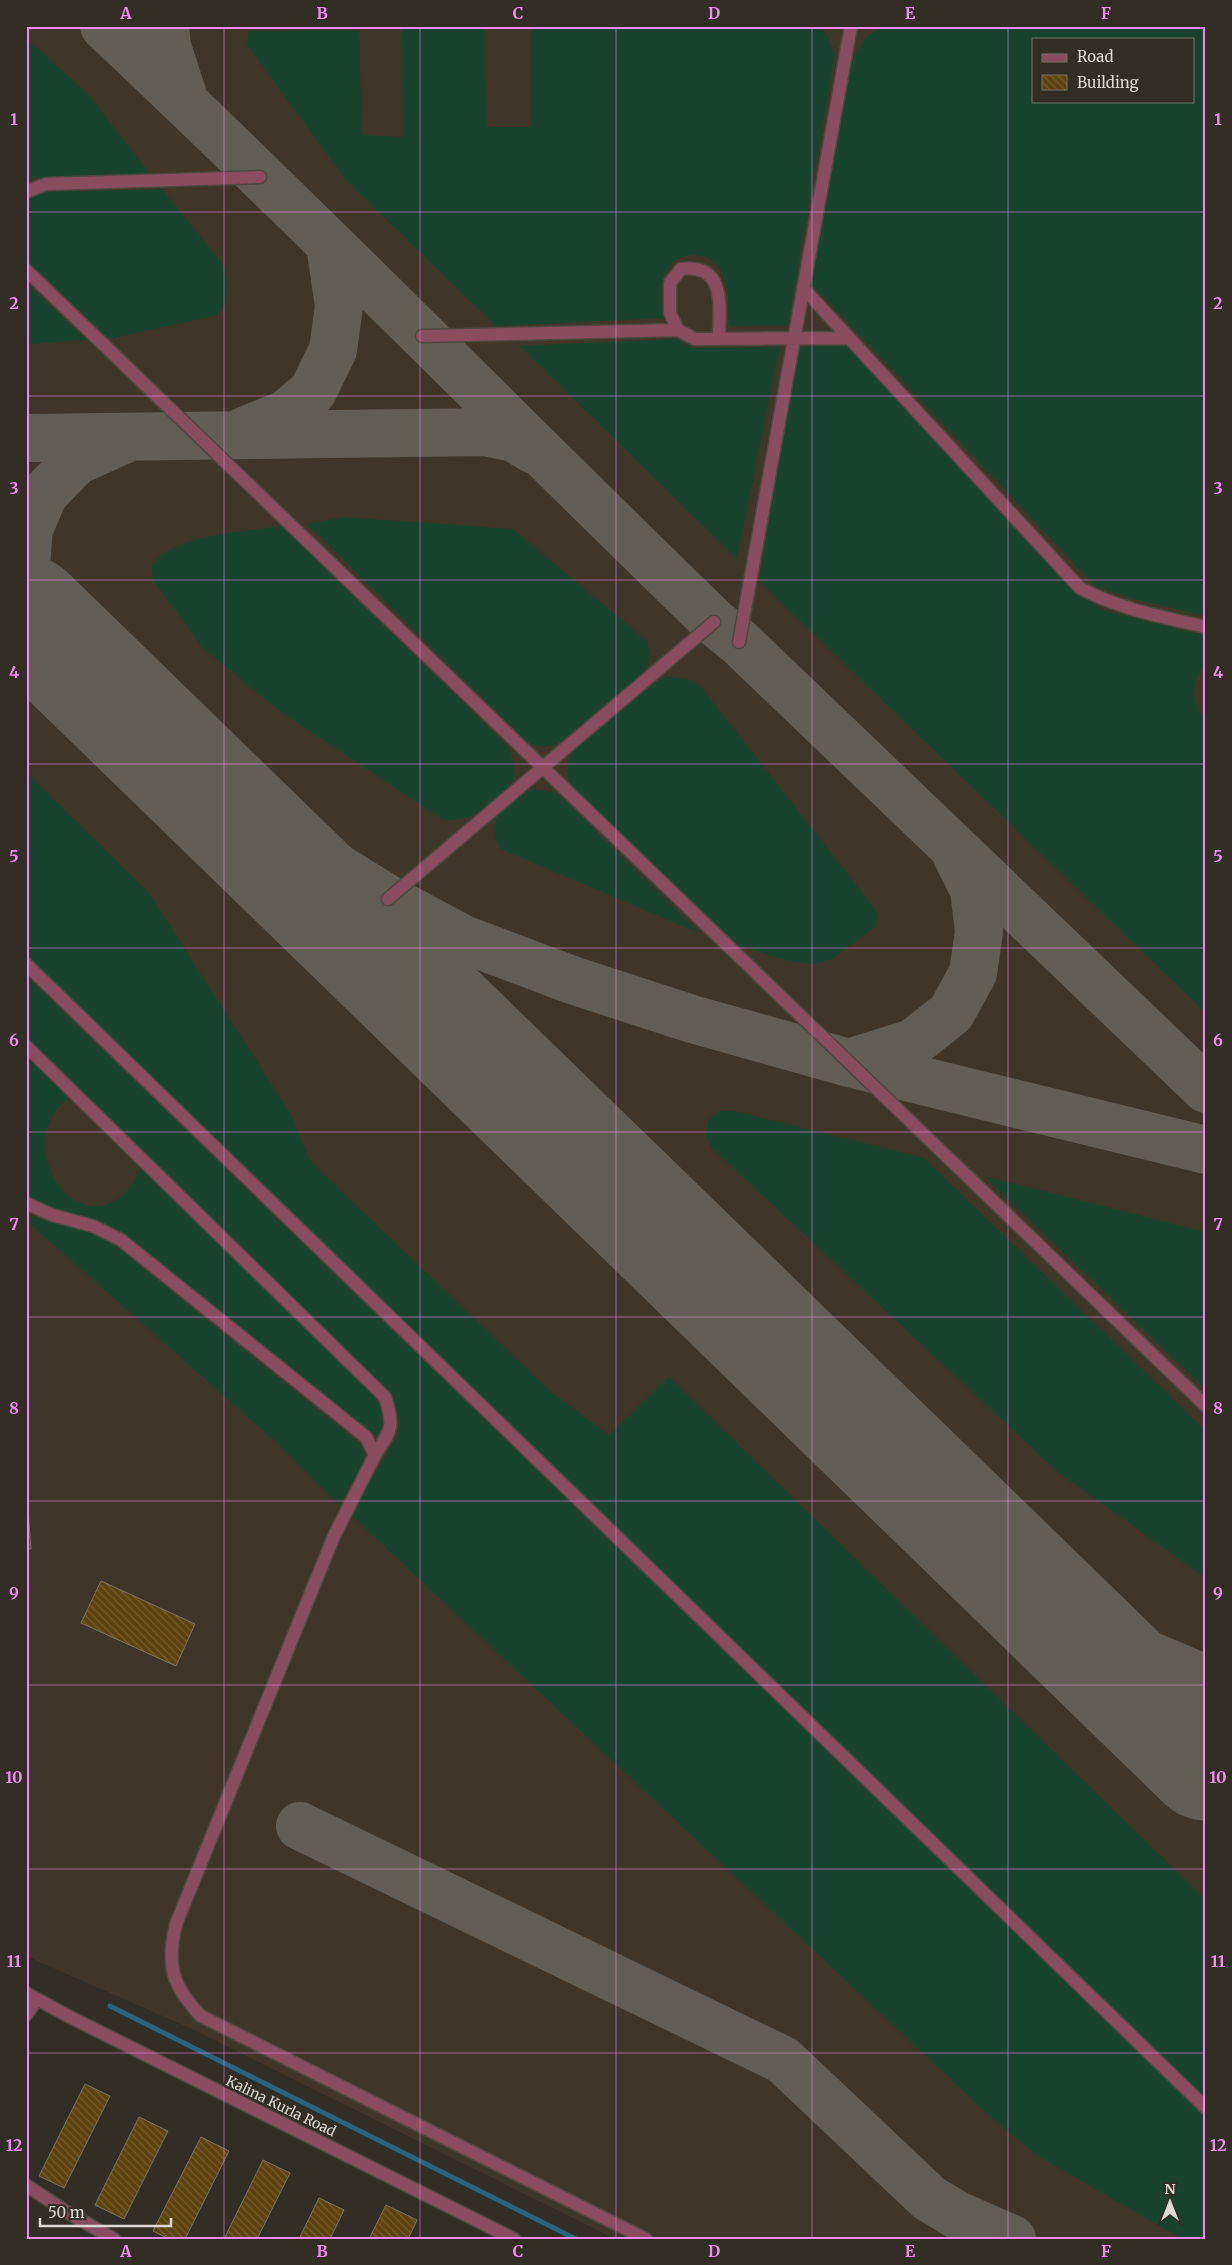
<svg xmlns="http://www.w3.org/2000/svg" width="1232" height="2265" font-family="Merriweather,serif">
<style>
.built{fill:#3f3629;fill-rule:evenodd}
.grass{fill:#18442f;fill-rule:evenodd}
.lines{fill:none;stroke-linecap:round;stroke-linejoin:round}
.stream{stroke:#286580;stroke-width:5}
.taxiway{stroke:#625e56;stroke-width:48}
.runway{stroke:#625e56;stroke-width:119}
.building{fill:url(#building-back-hatch);stroke:#79736a}
.minor-casing{stroke:#4d4941;stroke-width:15}
.minor{stroke:#894d5f;stroke-width:12}
.grid{fill:none;stroke:#f28af2;stroke-width:1;stroke-opacity:0.55}
.labels{text-anchor:middle;stroke-width:5;stroke-linejoin:round;paint-order:stroke}
.street-label{font-size:14px;fill:#dddad5;stroke:#322d25}
.neatline{fill:none;stroke:#f28af2;stroke-width:2}
.grid-label{font-size:16px;text-anchor:middle;font-weight:bold;fill:#f28af2}
</style>
<defs>
<pattern id="building-back-hatch" width="6" height="6" patternUnits="userSpaceOnUse" patternTransform="scale(1.25)"><rect width="6" height="6" fill="#5d420d"/><path d="M-1 5l2 2M0 0l6 6M5-1l2 2" fill="none" stroke="#745d2f"/></pattern>
</defs>
<rect width="100%" height="100%" fill="#322d25"/>
<path class="built" d="M26,26h1180v2213h-591l-421,-209 -168,-74zM1033,39h160v62h-160z"/>
<path class="grass" d="M885,26h321v590l-73,-17 -38,-13 -284,-303 42,-225 13,-21zM1033,39h160v62h-160z
M817,27l8,4 10,23 -47,271 -59,1c-1,-18 1,-38 -7,-54 -14,-28 -55,-20 -60,11 -2,11 1,24 2,35l-168,8 -150,-146 -100,-137 4,-12 109,-1 3,105 41,2 -1,-108 83,-1 2,99h44v-99z
M26,38l63,57 61,79 -115,4 -9,6z
M162,189l60,74c8,19 8,35 -5,52l-107,24 -84,-80v-56l7,-7 12,-4z
M26,283l60,57 -60,4z
M676,339l16,9 88,-1 -43,212 -217,-213z
M848,346l225,246 32,19 101,25v26l-11,19 -1,15 5,15 7,9v293l-447,-432 39,-234z
M344,517l169,12 133,111c6,15 5,21 -4,34l-86,71 -13,2 -13,-3 -223,-220z
M281,526l229,223 5,27c-14,24 -44,49 -73,43l-161,-107 -78,-64 -49,-67 -3,-13c19,-34 94,-36 130,-42z
M669,676l24,5 9,7 170,217 5,9 -1,12 -44,33 -16,5 -23,-2 -53,-16 -168,-160c-7,-13 -6,-25 3,-36l85,-71z
M26,772l123,121 142,221c8,17 12,35 22,50l236,226 60,45 60,-58 537,523v198l-1180,-1143z
M534,789l23,4 142,140 -198,-84 -6,-10 1,-22 26,-24z
M26,976l1180,1142v121h-23l-145,-83 -48,-40 -640,-602 49,-80 1,-13 -8,-27 -366,-359z
M26,1054l44,42c-70,57 27,170 72,71l221,216 21,27 1,21 -6,7 -255,-205 -21,-11 -59,-16 -18,-11z
M719,1111h15l190,47 282,273v147l-148,-106 -347,-325 -5,-12 3,-16z
M984,1176l222,56v158z
M26,1215l69,19 22,13 245,199 2,16 -25,43 -63,-63 -250,-222z"/>
<g class="lines">
<path class="stream" d="M110,2006l466,233"/>
<path class="taxiway" d="M104,26c207,195 406,398 610,596l25,20 467,447
M165,26l2,20 18,56
M244,431l42,-17 27,-23 20,-41 6,-44 -9,-61
M26,438l459,-6 29,6 20,12
M26,564l3,-35 15,-35 32,-33 47,-21
M26,572l16,59
M163,748l167,115 58,36 75,40 109,41 120,39 157,44 357,87
M849,1063l64,-20 38,-30 22,-40 6,-41 -5,-42 -17,-34
M1058,1617l148,62
M300,1826l483,234 146,138 28,17 55,24"/>
<path class="runway" d="M26,615l1180,1146"/>
</g>
<path class="building" d="M26,1485l5,64h-5z
M101,1581l94,43 -19,42 -95,-43z
M85,2084l25,12 -46,92 -25,-12z
M139,2117l29,14 -44,88 -29,-14z
M201,2137l28,14 -44,88h-16l-16,-8z
M263,2160l27,13 -33,66h-33z
M319,2198l25,12 -14,29h-31z
M386,2205l31,15 -9,19h-39z"/>
<g class="lines">
<g class="minor-casing">
<path id="minor" d="M26,192l20,-8 214,-7
M26,270l1180,1136
M803,288l277,300c39,21 83,29 126,39
M422,336l256,-6
M719,339c0,-32 8,-76 -38,-70l-11,14v30l8,17 17,9 154,-1
M739,642l112,-616
M388,899l326,-277
M26,964l1180,1144
M26,1046l359,351c10,30 6,33 -10,58
M26,1203l26,12 41,11 28,14 245,197 9,18 -41,81 -158,388c-10,41 -4,62 25,92l445,223
M26,1993l42,23 446,223
M26,2015l11,-16
M26,2185l39,26 49,28"/>
</g>
<use href="#minor" class="minor"/>
</g>
<path class="grid" d="M224,26v2213M420,26v2213M616,26v2213M812,26v2213M1008,26v2213M26,212h1180M26,396h1180M26,580h1180M26,764h1180M26,948h1180M26,1132h1180M26,1317h1180M26,1501h1180M26,1685h1180M26,1869h1180M26,2053h1180"/>
<g class="labels">
<g class="street-label">
<text transform="translate(281 2106) rotate(26)" y="5">Kalina Kurla Road</text>
</g>
</g>
<rect width="1232" height="2265" fill="none" stroke="#322d25" stroke-width="55"/>
<rect x="1032" y="38" width="162" height="65" fill="#322d25" stroke="#76726b"/>
<rect x="1042" y="54" width="25" height="8" fill="#894d5f" stroke="#76726b"/>
<text x="1077" y="62" font-size="15" fill="#dddad5">Road</text>
<rect x="1042" y="75" width="25" height="15" fill="url(#building-back-hatch)" stroke="#76726b"/>
<text x="1077" y="88" font-size="15" fill="#dddad5">Building</text>
<g transform="translate(1170 2202)" stroke="#322d25" stroke-width="4" paint-order="stroke">
<path d="M0-4L9 19L0 12L-9 19Z" fill="#dddad5"/>
<text y="-8" font-size="14" font-weight="bold" text-anchor="middle" fill="#dddad5">N</text>
</g>
<path d="M40 2218v8h131v-8" fill="none" stroke="#dddad5" stroke-width="2.5"/>
<text x="48" y="2218" font-size="15" fill="#dddad5" stroke="#322d25" stroke-width="4" paint-order="stroke">50 m</text>
<rect x="28" y="28" width="1176" height="2210" class="neatline"/>
<g class="grid-label">
<text x="126" y="19">A</text>
<text x="322" y="19">B</text>
<text x="518" y="19">C</text>
<text x="714" y="19">D</text>
<text x="910" y="19">E</text>
<text x="1106" y="19">F</text>
<text x="14" y="125">1</text>
<text x="1218" y="125">1</text>
<text x="14" y="309">2</text>
<text x="1218" y="309">2</text>
<text x="14" y="494">3</text>
<text x="1218" y="494">3</text>
<text x="14" y="678">4</text>
<text x="1218" y="678">4</text>
<text x="14" y="862">5</text>
<text x="1218" y="862">5</text>
<text x="14" y="1046">6</text>
<text x="1218" y="1046">6</text>
<text x="14" y="1230">7</text>
<text x="1218" y="1230">7</text>
<text x="14" y="1414">8</text>
<text x="1218" y="1414">8</text>
<text x="14" y="1599">9</text>
<text x="1218" y="1599">9</text>
<text x="14" y="1783">10</text>
<text x="1218" y="1783">10</text>
<text x="14" y="1967">11</text>
<text x="1218" y="1967">11</text>
<text x="14" y="2151">12</text>
<text x="1218" y="2151">12</text>
<text x="126" y="2257">A</text>
<text x="322" y="2257">B</text>
<text x="518" y="2257">C</text>
<text x="714" y="2257">D</text>
<text x="910" y="2257">E</text>
<text x="1106" y="2257">F</text>
</g>
</svg>
